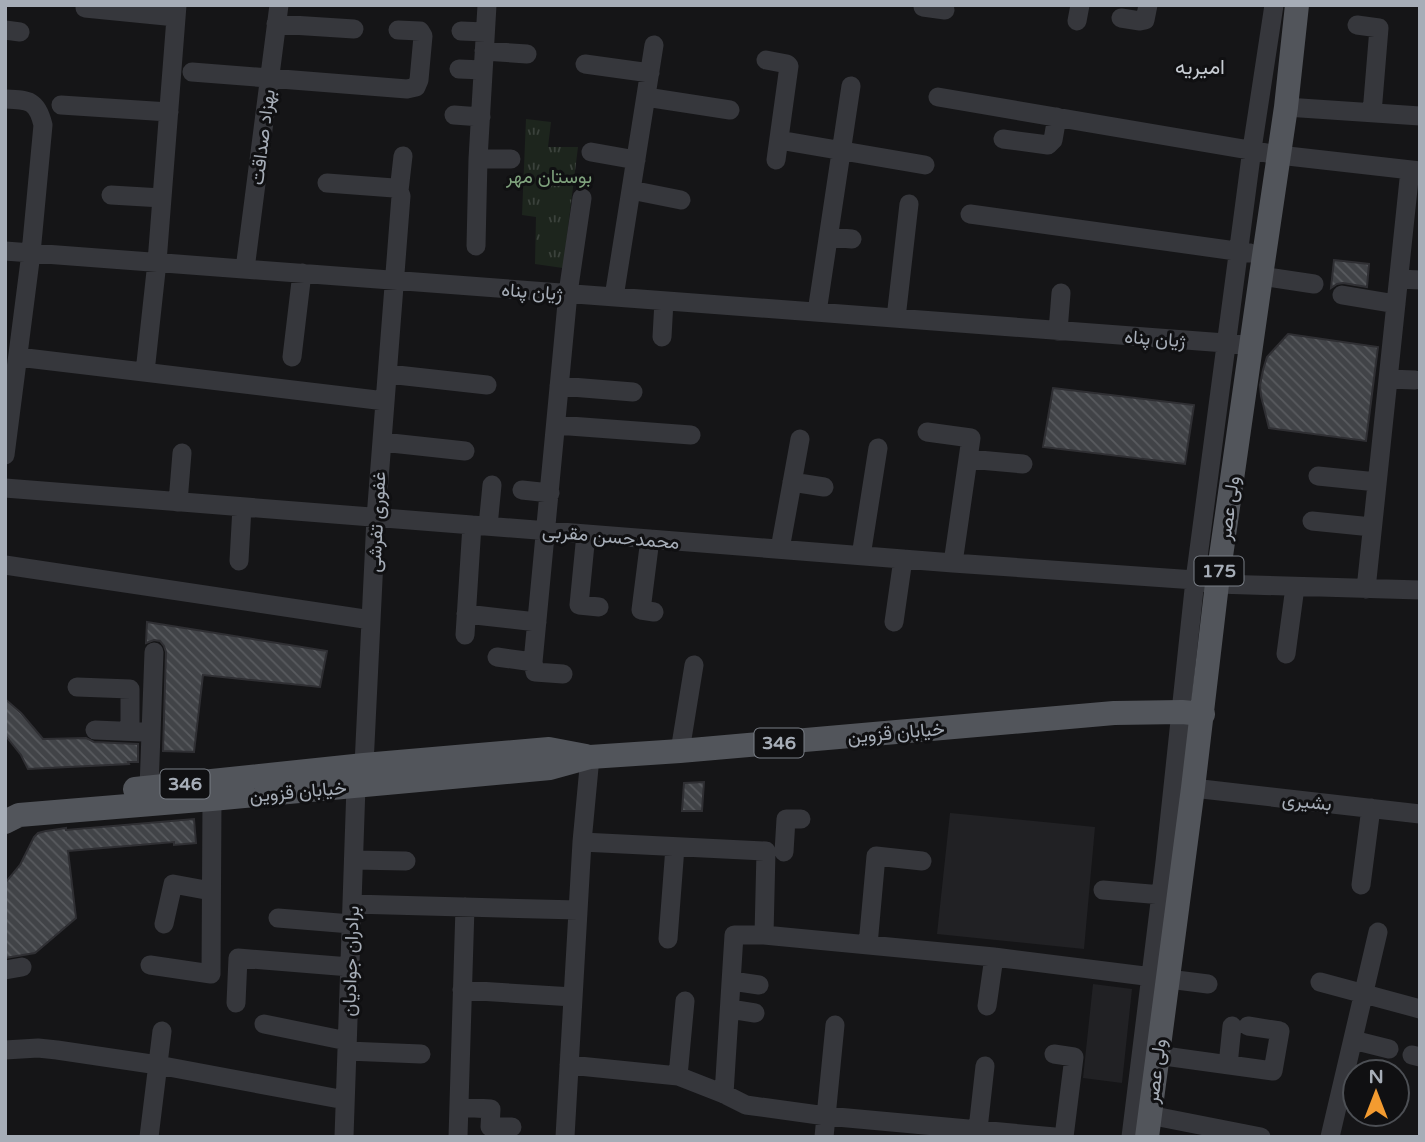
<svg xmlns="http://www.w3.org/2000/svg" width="1425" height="1142" font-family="'Varela Round',Vazirmatn,sans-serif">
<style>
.built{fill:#212124}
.grass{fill:url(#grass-tufts)}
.building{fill:url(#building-back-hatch);stroke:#2f2f33;stroke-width:2}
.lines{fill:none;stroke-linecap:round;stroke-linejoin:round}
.minor{stroke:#36373c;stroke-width:19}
.major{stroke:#52555b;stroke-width:24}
.labels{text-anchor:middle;stroke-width:6;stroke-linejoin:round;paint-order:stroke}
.shield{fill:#101012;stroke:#797e86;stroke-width:2}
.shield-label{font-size:18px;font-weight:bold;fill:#a6adb7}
.street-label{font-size:19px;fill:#a6adb7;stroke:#101012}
.park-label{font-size:19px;fill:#7fa27d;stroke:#101012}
.neighbourhood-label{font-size:21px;fill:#c7ccd3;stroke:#101012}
</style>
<defs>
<pattern id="grass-tufts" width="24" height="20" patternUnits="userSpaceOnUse" patternTransform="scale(1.75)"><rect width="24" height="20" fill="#1d251d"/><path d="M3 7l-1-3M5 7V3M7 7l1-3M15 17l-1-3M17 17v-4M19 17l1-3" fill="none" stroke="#3b423c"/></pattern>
<pattern id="building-back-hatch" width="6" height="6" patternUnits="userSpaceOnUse" patternTransform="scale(1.75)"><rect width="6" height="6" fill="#414347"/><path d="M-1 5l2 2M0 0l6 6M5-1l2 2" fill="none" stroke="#595b5f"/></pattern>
</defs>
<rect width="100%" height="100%" fill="#151517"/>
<path class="built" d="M950,813l145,14 -11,122 -147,-15z
M1093,984l39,5 -10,94 -39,-5z"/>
<path class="grass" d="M526,119l25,3 -3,25h30l-15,121 -28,-4 1,-47 -14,-2z"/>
<path class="building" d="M1334,260l35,4 -2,23 -24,-4 -6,1 -6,4z
M1288,334l90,13 -12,94 -97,-13 -8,-32 -1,-11 3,-15 4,-13z
M1053,388l141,17 -9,59 -142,-17z
M147,622l180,29 -7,36 -117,-12 -9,77 -31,-1 3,-99 -2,-6 -4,-5 -6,-1 -8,3z
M5,699l16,14 22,26 43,-1 8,4 44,2v18h-10l1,2 -101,5 -7,-14 -16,-20z
M704,782l-2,29h-20l2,-28z
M194,819l2,24 -22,2v-3l-106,9 8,67 -41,35 -30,5v-75l15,-18 14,-28 4,-4 8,-2 20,-3v2z"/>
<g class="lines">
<path class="minor" d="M923,5v2l22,3
M85,8l91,9
M1121,18l19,3 5,-1 3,-15
M1077,21l3,-16
M276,24l78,5
M1357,25l22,3 -7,85
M5,30l15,2
M461,31l24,1
M484,51l43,3
M766,60l21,4 2,2 -13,94
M585,64l65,9
M459,69l24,1
M192,72l215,17 9,-2 3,-7 4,-44 -3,-5 -22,-1
M646,97l84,13
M938,97l341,58 141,16
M5,99c24,1 32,1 38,26l-12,128 -26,202
M61,105l108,7
M1286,107l134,9
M454,115l27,2
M1003,139l45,6 5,-5 4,-23
M779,140l146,25
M591,152l45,8
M478,159h33
M327,183l67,5 5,3
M631,190l50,10
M111,195l51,3
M970,214l280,39
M829,237l23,2
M476,246l2,-87 9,-154
M5,251l1247,94
M245,269l34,-264
M1261,276l53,8
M1399,279l21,1
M1342,295l54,9
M614,297l40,-252
M817,312l34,-226
M896,318l13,-114
M1058,331l3,-38
M662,337l2,-36
M18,357l367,44
M292,357l10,-84
M145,372l12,-110 20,-257
M388,374l99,11
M1388,379l27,1
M559,386l74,6
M556,425l135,10
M927,432l44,6 -18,125
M382,442l83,9
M968,459l55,5
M1318,476l59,6
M792,482l32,5
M5,488l948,75 242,17 22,4 203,6
M522,490l28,3
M178,502l4,-49
M1312,521l60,6
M488,526l4,-41
M586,534l-7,71 20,2
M650,539l-9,71 13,2
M780,549l20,-110
M861,556l17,-108
M239,561l3,-54
M5,565l366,55
M1366,589l44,-419
M466,614l71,8
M894,622l9,-63
M465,635l7,-110
M1286,654l9,-67
M497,657l36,5 35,-369 14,-95
M533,662l2,10 28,2
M77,687l53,2v42
M95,730l48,2
M680,751l14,-86
M364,765l12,-247 25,-322 -2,-5 4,-35
M149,788l5,-136
M1193,788l227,26
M582,842l184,9 -2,84 230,22 214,27
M784,852l2,-33h15
M354,860l52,1
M1361,885l10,-77
M1103,890l71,6
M352,904l226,6
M278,918l73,6
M164,924l9,-40 38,7
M668,939l7,-92
M868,945l8,-89 46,5
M150,965l61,9 1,-175
M5,970l17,-3
M732,981l27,4
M1320,982l100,27
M462,990l111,7
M236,1003l2,-45 112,9
M987,1006l7,-49
M730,1009l25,4
M264,1024l83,17
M1353,1040l36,9
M5,1050l33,-2 19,2 101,15 187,35
M347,1051l74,3
M1054,1054l20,3 -10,80
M1157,1055l116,16 7,-40 -32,-5
M1412,1055l8,2
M569,1065l109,11 46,18 22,11 80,11 229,21
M1228,1065l4,-39
M678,1076l7,-75
M724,1094l10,-159h30
M459,1107l32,2 -1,18h22
M1149,1115l112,22
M978,1129l7,-63
M149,1137l13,-106
M344,1137l12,-351
M458,1137l7,-230
M565,1137l17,-295 8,-85
M824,1137l11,-112
M1131,1137l34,-275 30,-282 57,-431 22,-144
M1330,1137l48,-205"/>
<path class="major" d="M135,789l229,-24 185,-16 37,7
M5,822l14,-7 193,-16 338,-31 40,-11 90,-6 434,-38 68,-1 21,2
M1147,1137l46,-349 24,-204 44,-308 25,-169 11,-102"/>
</g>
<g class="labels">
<g class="shield">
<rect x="1194.5" y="556.5" width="49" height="29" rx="5"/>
<rect x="754.5" y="728.5" width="49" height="29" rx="5"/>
<rect x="160.5" y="769.5" width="49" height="29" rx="5"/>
</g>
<g class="shield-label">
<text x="1219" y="577">175</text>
<text x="779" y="749">346</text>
<text x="185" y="790">346</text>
</g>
<g class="street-label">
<text transform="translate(262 137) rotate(-83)" y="7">بهزاد صداقت</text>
<text transform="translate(532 291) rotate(4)" y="7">ژیان پناه</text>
<text transform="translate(1155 338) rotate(4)" y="7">ژیان پناه</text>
<text transform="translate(1228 508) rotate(-82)" y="7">ولی عصر</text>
<text transform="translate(376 522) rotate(-87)" y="7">غفوری تفرشی</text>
<text transform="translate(611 536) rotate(5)" y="7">محمدحسن مقربی</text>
<text transform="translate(896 732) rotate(-5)" y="7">خیابان قزوین</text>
<text transform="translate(298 791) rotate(-5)" y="7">خیابان قزوین</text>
<text transform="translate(1307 801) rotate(6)" y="7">بشیری</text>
<text transform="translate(350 961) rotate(-88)" y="7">برادران جوادیان</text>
<text transform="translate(1155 1071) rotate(-83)" y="7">ولی عصر</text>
</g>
<g class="park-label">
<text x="549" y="183">بوستان مهر</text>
</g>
<g class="neighbourhood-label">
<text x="1200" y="74">امیریه</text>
</g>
</g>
<rect width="1425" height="1142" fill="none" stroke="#a6adb7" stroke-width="14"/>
<g transform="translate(1376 1093)"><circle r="33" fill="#101012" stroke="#4c4f54" stroke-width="2"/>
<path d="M0-5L12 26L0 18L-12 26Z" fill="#f39b30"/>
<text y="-10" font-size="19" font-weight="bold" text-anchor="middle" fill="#a6adb7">N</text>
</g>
</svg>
